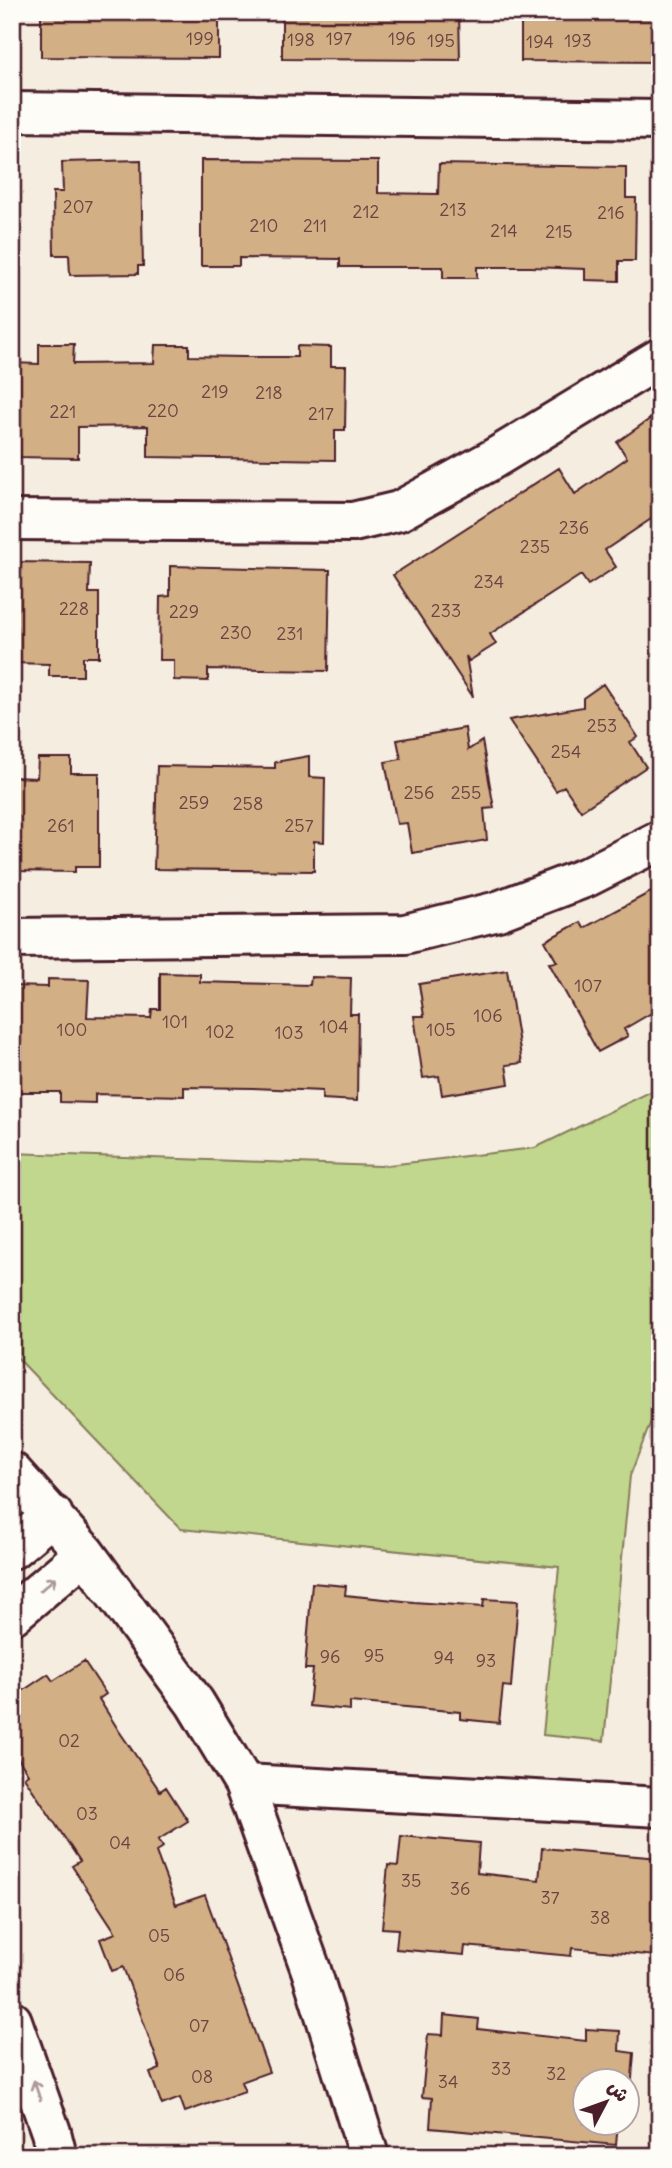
<svg xmlns="http://www.w3.org/2000/svg" width="672" height="2168" font-family="Delius,'Playpen Sans Arabic',sans-serif">
<style>
.green{fill:#c1d78d;stroke:#867b5c;stroke-width:2}
.building{fill:#d3af85;stroke:#4a1f2b;stroke-width:2}
.lines{fill:none;stroke-linecap:round;stroke-linejoin:round}
.minor-casing{stroke:#4a1f2b;stroke-width:44}
.minor{stroke:#fdfcf7;stroke-width:38}
.oneway{stroke:#ac999b}
.labels{text-anchor:middle;stroke-width:5;stroke-linejoin:round;paint-order:stroke}
.number-label{font-size:18px;fill:#6c4342}
</style>
<rect width="100%" height="100%" fill="#f5ede0"/>
<filter id="ink" filterUnits="userSpaceOnUse"><feTurbulence type="fractalNoise" baseFrequency=".0143" numOctaves="2"/><feDisplacementMap in="SourceGraphic" scale="14" xChannelSelector="R" yChannelSelector="G"/><feConvolveMatrix kernelMatrix="1 2 1 2 8 2 1 2 1" color-interpolation-filters="sRGB"/></filter>
<g filter="url(#ink)">
<path class="green" d="M660,1087v311l-30,78 -26,265 -61,-6 16,-168 -378,-38 -169,-177v-199l368,13 155,-18z"/>
<path class="building" d="M41,12h178v46l-178,-1z
M282,12h177l1,48 -178,-1z
M521,12h139v50l-139,-1z
M141,160l2,106h-5v8l-68,1 -1,-20h-15l-1,-63h10l-1,-30z
M201,160l177,1v32l60,1 1,-30 187,3v31h10l-1,63h-16v20l-34,-1v-11l-54,-2h-54v11h-34v-11h-103v-8l-101,-1v8h-38z
M39,344h35l-1,20 81,-1 1,-18h34v11l54,1h54v-11l34,1v19h15l-1,64h-10v30l-187,-3v-31l-70,1v31l-66,-1v-94l27,1z
M660,412v101l-55,37 11,17 -28,18 -7,-10 -91,59 6,10 -27,17 -3,-5 7,41 -80,-122 166,-107 16,26 52,-36 -10,-16z
M12,562l78,1 -1,30h10v64h-16v19h-34v-12l-37,-1z
M170,566l160,4 -2,101 -120,-2v12l-34,-1v-20h-15l1,-63 10,-1z
M603,684l35,53 -8,5 16,25 -65,44 -17,-25 -8,5 -47,-71 74,-13v-9z
M465,728l3,22 14,-9 12,67 -10,1 3,31 -75,13 -5,-30 -10,1 -12,-62 16,-3 -4,-19z
M309,756v21l16,1 -1,64 -10,-1v30l-160,-2 3,-103 118,2v-6z
M38,758h33v15h28v94h-24v5l-63,-1v-94l25,1z
M660,887v121l-36,21 4,7 -30,16 -49,-89 8,-1 -12,-21 35,-19 4,6z
M507,970l15,93 -16,2 3,19 -67,11 -3,-19 -16,2 -9,-62h10l-5,-32z
M160,973l40,1v8l110,3 1,-8 40,1 -1,36h8l-1,87 -35,-2v-8l-69,-3 -69,-1v9l-89,-2v9l-35,-1v-10h-48v-106l36,1v-8l41,1 -2,37 64,1 1,-9h8z
M312,1583l34,3 -1,9 69,7 69,5 1,-8 34,2 -7,86 -8,-1 -4,37 -39,-4v-7l-54,-5 -56,-5v8l-41,-4 4,-37h-8z
M84,1661l22,33 -7,5 20,32 41,60 6,-4 22,34 -30,19 5,7 -7,5 20,53 29,-10 64,177 -28,10 4,9 -60,21 -5,-14 -18,7 -12,-32 10,-4 -18,-51 -19,-51 -11,4 -12,-32 16,-6 -44,-67 8,-5 -56,-84 4,-3 -16,-25v-51l36,-24 5,7z
M401,1836l78,7 -2,30 62,7 3,-32 118,10v90h-3l-1,8 -84,-8 -1,8 -106,-10 -1,9 -68,-6 2,-20 -16,-1 6,-63 10,1z
M444,2015l35,4 -1,10 108,12v-12l34,2 -1,20 15,2 -5,63h-3v-35h-42v42h34l-2,22 -186,-17 2,-30 -10,-1 6,-63 15,1z"/>
<g class="lines">
<g class="minor-casing">
<path id="minor" d="M12,112l648,8
M12,520l341,2 46,-11 89,-49 172,-104
M12,938l393,-4 93,-23 89,-34 73,-37
M12,1472l73,81 50,68 60,82 49,81 67,186 58,186
M12,1549l41,-34
M12,1615l73,-62
M244,1784l416,23
M12,2021l39,111 6,24"/>
</g>
<use href="#minor" class="minor"/>
</g>
<defs><path id="oneway-shaft" d="M-6 0H5M1.5-3L5.5 0L1.5 3" fill="none" stroke-width="1.6" stroke-linecap="round" stroke-linejoin="round" transform="scale(1.75)"/></defs>
<g class="oneway">
<use href="#oneway-shaft" transform="translate(48 1584) rotate(-41)"/>
<use href="#oneway-shaft" transform="translate(37 2090) rotate(-108)"/>
</g>
</g>
<g class="labels">
<g class="number-label">
<text x="200" y="45">199</text>
<text x="339" y="45">197</text>
<text x="402" y="45">196</text>
<text x="301" y="46">198</text>
<text x="441" y="47">195</text>
<text x="578" y="47">193</text>
<text x="540" y="48">194</text>
<text x="78" y="213">207</text>
<text x="453" y="216">213</text>
<text x="366" y="218">212</text>
<text x="611" y="219">216</text>
<text x="264" y="232">210</text>
<text x="315" y="232">211</text>
<text x="504" y="237">214</text>
<text x="559" y="238">215</text>
<text x="215" y="398">219</text>
<text x="269" y="399">218</text>
<text x="163" y="417">220</text>
<text x="63" y="418">221</text>
<text x="321" y="420">217</text>
<text x="574" y="534">236</text>
<text x="535" y="553">235</text>
<text x="489" y="588">234</text>
<text x="74" y="615">228</text>
<text x="446" y="617">233</text>
<text x="184" y="618">229</text>
<text x="236" y="639">230</text>
<text x="290" y="640">231</text>
<text x="602" y="732">253</text>
<text x="566" y="758">254</text>
<text x="419" y="799">256</text>
<text x="466" y="799">255</text>
<text x="194" y="809">259</text>
<text x="248" y="810">258</text>
<text x="61" y="832">261</text>
<text x="299" y="832">257</text>
<text x="588" y="992">107</text>
<text x="488" y="1022">106</text>
<text x="175" y="1028">101</text>
<text x="334" y="1033">104</text>
<text x="72" y="1036">100</text>
<text x="441" y="1036">105</text>
<text x="220" y="1038">102</text>
<text x="289" y="1039">103</text>
<text x="374" y="1662">95</text>
<text x="330" y="1663">96</text>
<text x="444" y="1664">94</text>
<text x="486" y="1667">93</text>
<text x="69" y="1747">02</text>
<text x="87" y="1820">03</text>
<text x="120" y="1849">04</text>
<text x="411" y="1887">35</text>
<text x="460" y="1895">36</text>
<text x="550" y="1904">37</text>
<text x="600" y="1924">38</text>
<text x="159" y="1942">05</text>
<text x="174" y="1981">06</text>
<text x="199" y="2032">07</text>
<text x="501" y="2075">33</text>
<text x="556" y="2080">32</text>
<text x="202" y="2083">08</text>
<text x="448" y="2088">34</text>
</g>
</g>
<rect width="672" height="2168" fill="none" stroke="#fdfcf7" stroke-width="42"/>
<rect x="21" y="21" width="630" height="2126" fill="none" stroke="#4a1f2b" stroke-width="2.5" filter="url(#ink)"/>
<g transform="translate(606 2102) rotate(49)"><circle r="33" fill="#fdfcf7" stroke="#b5a4a5" stroke-width="2"/>
<path d="M0-5L12 26L0 18L-12 26Z" fill="#4a1f2b"/>
<text y="-10" font-size="19" font-weight="bold" text-anchor="middle" fill="#4a1f2b">ش</text>
</g>
</svg>
